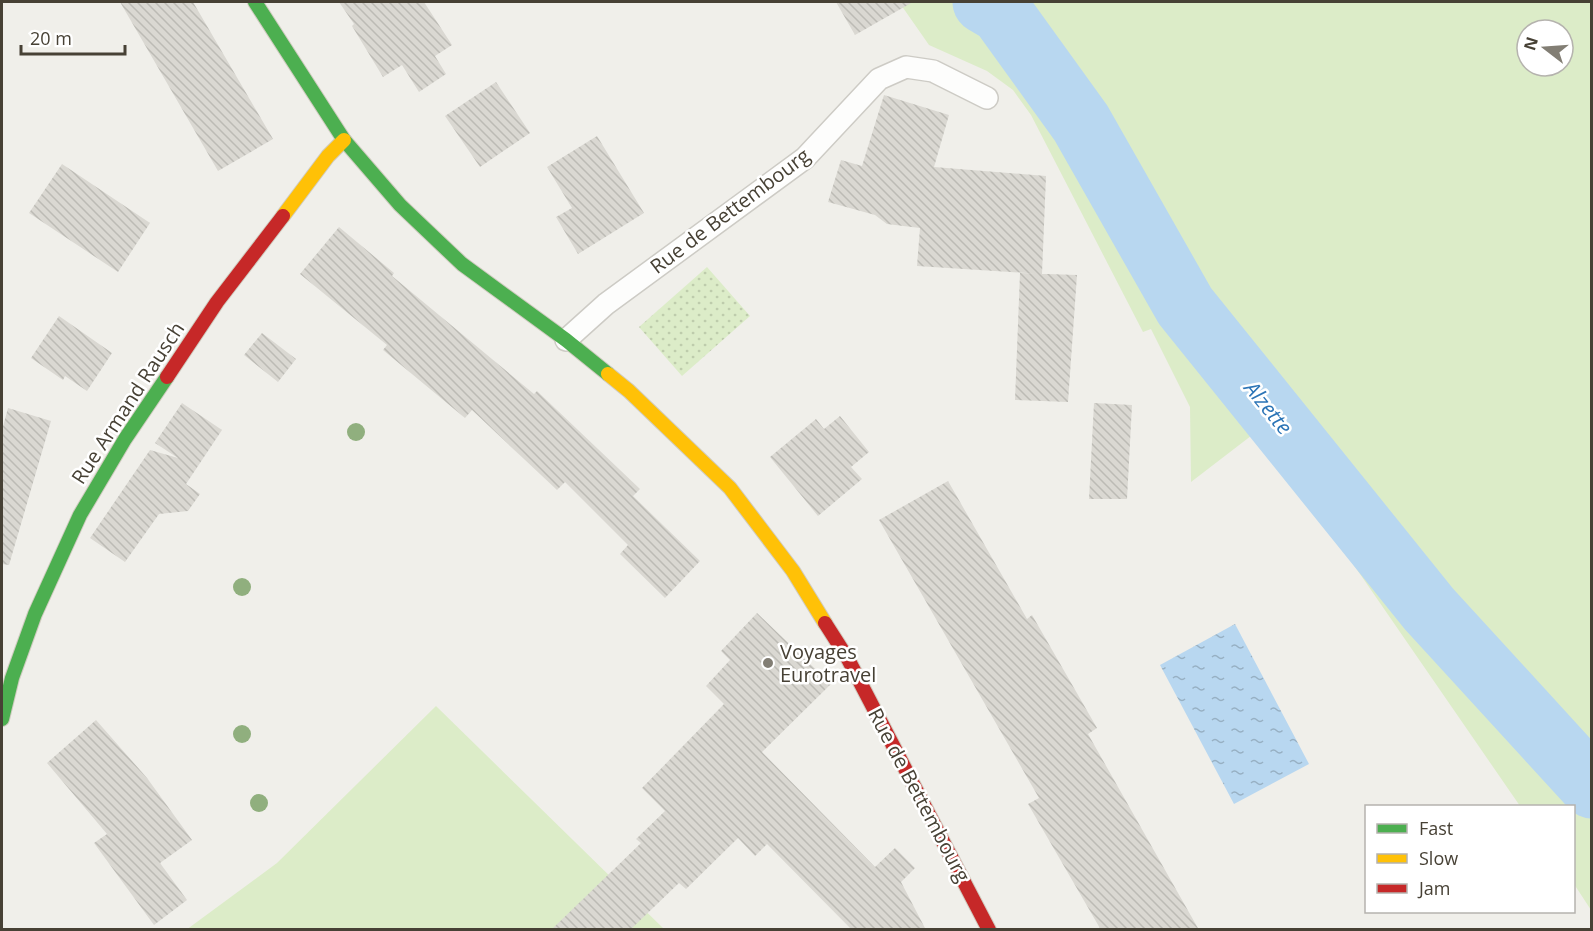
<svg xmlns="http://www.w3.org/2000/svg" width="1593" height="931" font-family="'Open Sans',sans-serif">
<style>
.grass{fill:#dcecc8;fill-rule:evenodd}
.garden{fill:url(#garden-dots)}
.water{fill:url(#water-ripples)}
.lines{fill:none;stroke-linecap:round;stroke-linejoin:round}
.river{stroke:#b8d7f0;stroke-width:63}
.building{fill:url(#building-back-hatch)}
.lane-casing{stroke:#cdcbc5;stroke-width:24}
.fast-casing{stroke:#d0ccc0;stroke-width:16}
.slow-casing{stroke:#d0ccc0;stroke-width:16}
.jam-casing{stroke:#d0ccc0;stroke-width:16}
.lane{stroke:#fdfdfc;stroke-width:21}
.fast{stroke:#4caf50;stroke-width:14}
.slow{stroke:#ffc107;stroke-width:14}
.jam{stroke:#c62828;stroke-width:14}
.tree{fill:#90af7e}
.poi-dot{fill:#827e74;stroke:#fff;stroke-width:2}
.labels{text-anchor:middle;stroke-width:5;stroke-linejoin:round;paint-order:stroke}
.street-label{font-size:20px;fill:#474135;stroke:#fff}
.poi-label{font-size:20px;fill:#474135;stroke:#fff;text-anchor:start}
.water-label{font-size:21px;font-style:italic;fill:#2b74b6;stroke:#fff}
</style>
<defs>
<pattern id="garden-dots" width="8" height="8" patternUnits="userSpaceOnUse" patternTransform="scale(1.5)"><rect width="8" height="8" fill="#dcecc8"/><path d="M2 2h.1M6 6h.1" fill="none" stroke="#beccac" stroke-width="1.8" stroke-linecap="round"/></pattern>
<pattern id="water-ripples" width="26" height="14" patternUnits="userSpaceOnUse" patternTransform="scale(1.5)"><rect width="26" height="14" fill="#b8d7f0"/><path d="M2 4q2-2 4 0t4 0M15 11q2-2 4 0t4 0" fill="none" stroke="#97b0c3"/></pattern>
<pattern id="building-back-hatch" width="6" height="6" patternUnits="userSpaceOnUse" patternTransform="scale(1.5)"><rect width="6" height="6" fill="#dad8d2"/><path d="M-1 5l2 2M0 0l6 6M5-1l2 2" fill="none" stroke="#bcbbb5"/></pattern>
</defs>
<rect width="100%" height="100%" fill="#f0efea"/>
<path class="grass" d="M899,2h692v908l-17,-26v-78h-54l-260,-377 -69,53 -1,-75 -39,-78 -8,3 -112,-217 -18,-25 -26,-19 -58,-26zM1527,30h36v36h-36z
M436,706l228,223 -478,1 91,-67z"/>
<path class="garden" d="M707,267l43,49 -68,60 -43,-49z"/>
<path class="water" d="M1235,624l74,140 -75,40 -74,-139z"/>
<g class="lines">
<path class="river" d="M984,2l17,10 80,111 104,183 244,303 163,178"/>
</g>
<path class="building" d="M120,2h73l80,137 -55,32z
M339,2h85l28,43 -17,11 11,18 -27,18 -17,-27 -19,12 -31,-51 2,-2z
M836,2h77l-58,33z
M496,82l34,51 -50,34 -35,-51z
M884,95l65,20 -15,52 112,9 -4,98 -125,-8 3,-38 -33,-4 -12,-9 -47,-13 13,-42 21,6z
M597,136l47,77 -66,41 -22,-37 16,-9 -25,-41z
M62,164l88,59 -32,49 -89,-59z
M339,227l55,46 -2,3 142,118 3,-3 103,98 -7,7 67,65 -35,37 -45,-44 8,-9 -63,-63 -8,8 -85,-80 -7,8 -82,-68 4,-5 -87,-71z
M1020,273l57,2 -9,127 -53,-2z
M59,316l53,37 -25,38 -22,-15 -2,4 -32,-22z
M262,333l34,26 -18,23 -34,-27z
M182,403l40,27 -36,54 14,10 -12,17 -29,3 -34,48 -35,-24 60,-88 28,8 -23,-15z
M1094,403l38,2 -5,94h-38z
M8,408l43,13 -42,144 -7,-1v-134z
M840,416l29,36 -18,15 11,12 -44,37 -48,-59 46,-38 8,10z
M948,481l79,138 5,-4 65,113 -9,6 111,196h-98l-73,-126 11,-6 -160,-278z
M757,613l74,71 -69,68 113,115 20,-19 20,20 -14,14 25,48h-74l-85,-86 -12,12 -17,-18 -52,51 -7,-6 -49,47h-79l90,-87 -5,-4 29,-28 -23,-23 82,-84 -18,-18 24,-26 -9,-9z
M96,720l51,58 45,62 -32,23 27,37 -33,25 -60,-82 13,-9 -60,-71z"/>
<g class="lines">
<g class="lane-casing">
<path id="lane" d="M566,340l40,-36 199,-146 74,-79 27,-12 27,4 54,27"/>
</g>
<g class="fast-casing">
<path id="fast" d="M255,2l89,138 56,65 62,59 104,76 42,34
M2,719l10,-41 23,-64 45,-99 45,-76 42,-62"/>
</g>
<g class="slow-casing">
<path id="slow" d="M283,216l45,-60 16,-16
M608,374l21,17 101,97 63,83 32,52"/>
</g>
<g class="jam-casing">
<path id="jam" d="M167,377l50,-75 66,-86
M825,623l23,36 141,271"/>
</g>
<use href="#lane" class="lane"/>
<use href="#fast" class="fast"/>
<use href="#slow" class="slow"/>
<use href="#jam" class="jam"/>
</g>
<g class="tree">
<circle cx="356" cy="432" r="9"/>
<circle cx="242" cy="587" r="9"/>
<circle cx="242" cy="734" r="9"/>
<circle cx="259" cy="803" r="9"/>
</g>
<circle class="poi-dot" cx="768" cy="663" r="6"/>
<g class="labels">
<g class="street-label">
<text transform="translate(730 211) rotate(-37)" y="7">Rue de Bettembourg</text>
<text transform="translate(128 403) rotate(-57)" y="7">Rue Armand Rausch</text>
<text transform="translate(919 795) rotate(62)" y="7">Rue de Bettembourg</text>
</g>
<g class="poi-label">
<text x="780" y="659">Voyages<tspan x="780" dy="23">Eurotravel</tspan></text>
</g>
<g class="water-label">
<text transform="translate(1268 408) rotate(51)" y="7">Alzette</text>
</g>
</g>
<rect width="1593" height="931" fill="none" stroke="#474135" stroke-width="6"/>
<rect x="1365" y="805" width="210" height="108" fill="#ffffff" stroke="#b5b3ae" stroke-width="1.5"/>
<rect x="1377" y="824" width="30" height="9" fill="#4caf50" stroke="#b5b3ae" stroke-width="1.5"/>
<text x="1419" y="835" font-size="18" fill="#474135">Fast</text>
<rect x="1377" y="854" width="30" height="9" fill="#ffc107" stroke="#b5b3ae" stroke-width="1.5"/>
<text x="1419" y="865" font-size="18" fill="#474135">Slow</text>
<rect x="1377" y="884" width="30" height="9" fill="#c62828" stroke="#b5b3ae" stroke-width="1.5"/>
<text x="1419" y="895" font-size="18" fill="#474135">Jam</text>
<g transform="translate(1545 48) rotate(287)"><circle r="28" fill="#ffffff" stroke="#b5b3ae" stroke-width="1.5"/>
<path d="M0-4.5L10 22L0 15L-10 22Z" fill="#827e74"/>
<text y="-9" font-size="16" font-weight="bold" text-anchor="middle" fill="#474135">N</text>
</g>
<path d="M21 45v9h104v-9" fill="none" stroke="#474135" stroke-width="3"/>
<text x="30" y="45" font-size="18" fill="#474135" stroke="#ffffff" stroke-width="4.5" paint-order="stroke">20 m</text>
</svg>
